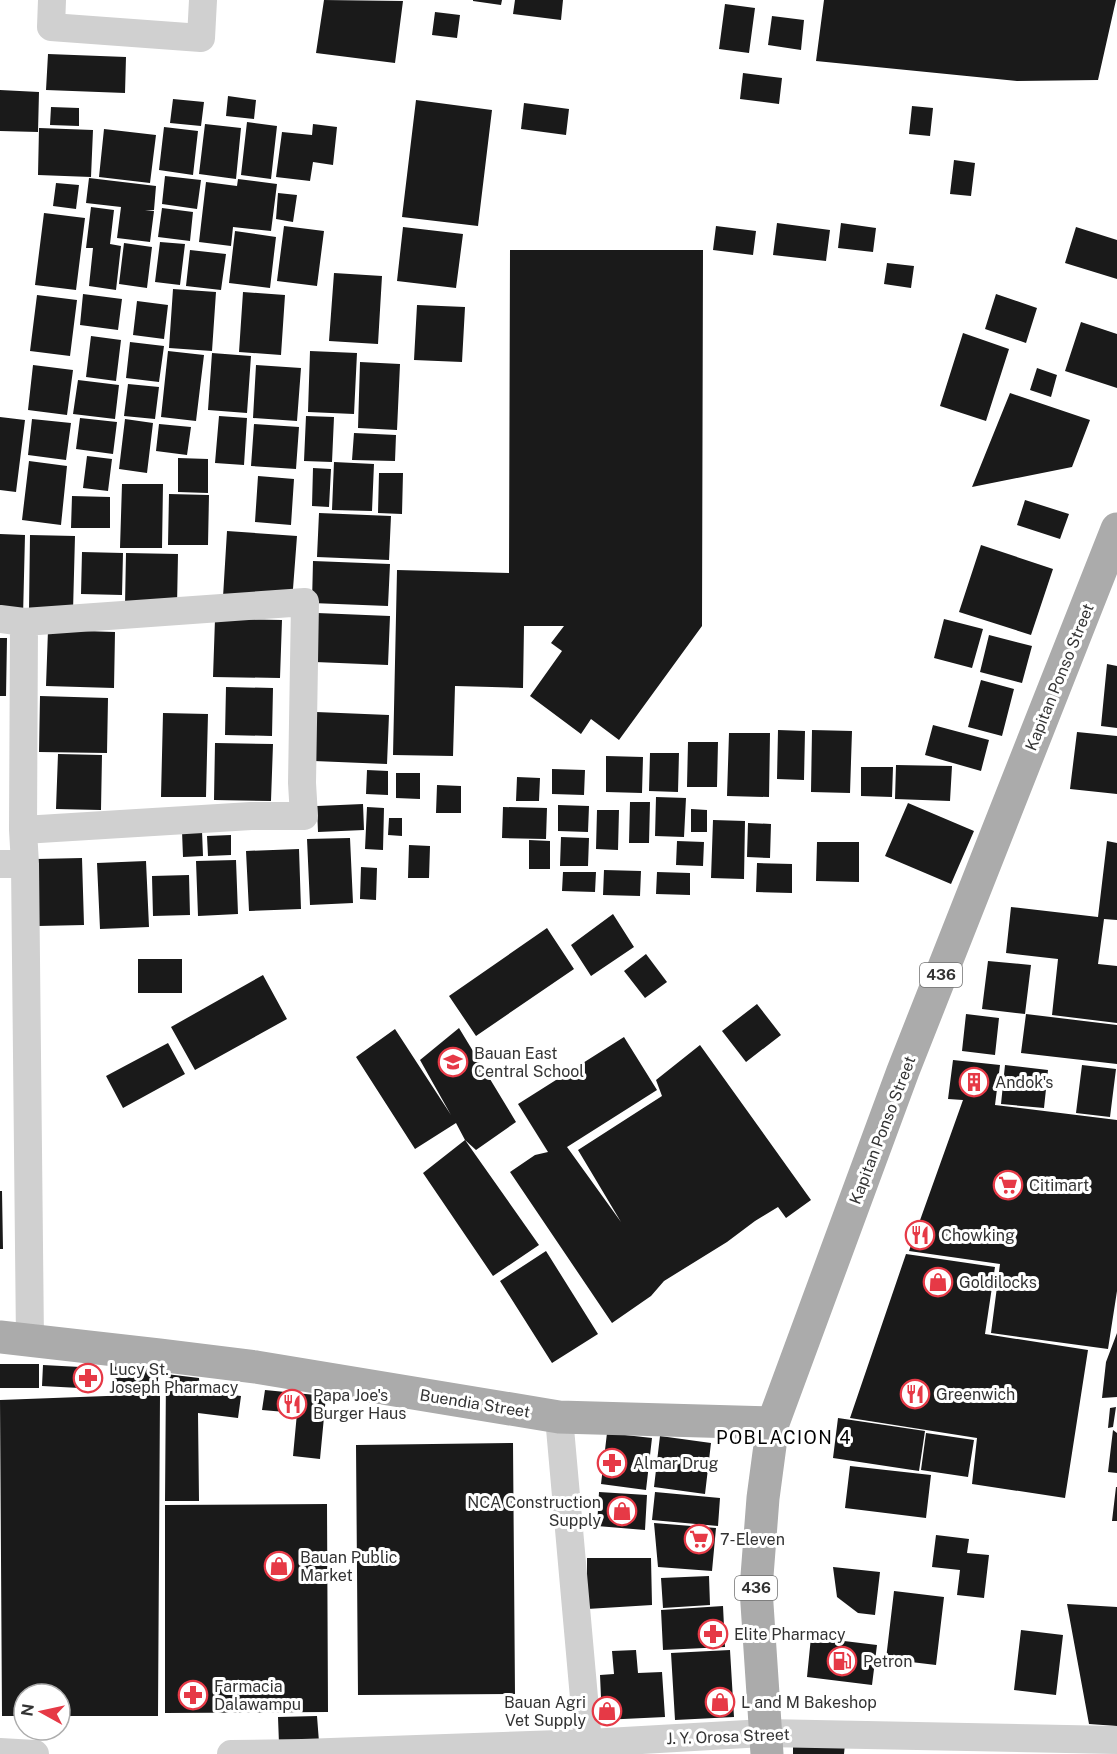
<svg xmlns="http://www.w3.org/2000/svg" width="1117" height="1754" font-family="'Public Sans',sans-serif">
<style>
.building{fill:#1a1a1a}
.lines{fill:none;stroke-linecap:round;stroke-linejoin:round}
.street{stroke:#d0d0d0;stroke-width:28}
.primary{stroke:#ababab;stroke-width:33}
.labels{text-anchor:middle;stroke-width:6;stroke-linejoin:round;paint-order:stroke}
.shield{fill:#fff;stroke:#707070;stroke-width:1.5}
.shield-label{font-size:15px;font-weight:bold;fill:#333}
.street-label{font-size:16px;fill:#333;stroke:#fff}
.poi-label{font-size:16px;fill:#333;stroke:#fff;text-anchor:start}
.neighbourhood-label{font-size:18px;letter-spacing:1.5px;fill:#000;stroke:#fff}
</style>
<rect width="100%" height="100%" fill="#fff"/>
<path class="building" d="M324,0l79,1 -8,62 -79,-10z
M473,0h29l-1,5 -28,-4z
M515,0h48l-2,20 -48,-6z
M824,0h292l-18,80 -81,1 -201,-20z
M725,4l30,4 -6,45 -30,-4z
M435,12l25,3 -3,23 -25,-3z
M772,16l32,4 -3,30 -33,-5z
M48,54l78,3 -1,36 -79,-3z
M743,73l39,5 -3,26 -39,-5z
M0,90l39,2 -1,40 -38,-1z
M228,96l28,4 -2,19 -28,-3z
M173,99l31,3 -3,24 -31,-3z
M416,100l76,10 -14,116 -76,-9z
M524,103l45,6 -3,26 -45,-6z
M912,106l21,2 -3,28 -21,-2z
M51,107l28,1v18l-29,-1z
M247,122l30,4 -6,53 -30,-4z
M205,124l36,4 -5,51 -37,-5z
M313,124l24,3 -4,38 -20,-3 -3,19 -34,-4 6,-45 30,3z
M164,127l34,4 -5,44 -34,-5z
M39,128l54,2 -2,47 -53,-2z
M104,129l52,6 -6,48 -51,-6z
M954,160l21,3 -4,33 -21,-2z
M165,176l36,4 -4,29 -35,-5z
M89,178l67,8 -2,24h-9l9,1 -4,31 -33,-4 4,-31 -35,-4z
M238,179l39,5 -6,47 -38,-4 -2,19 -32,-4 7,-60 31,4z
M56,183l23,2 -3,24 -23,-3z
M278,193l19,2 -4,27 -17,-3z
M91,207l23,3 -4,34 11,2 -5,44 -27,-4 4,-38h-7z
M162,208l31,4 -3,29 -32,-4z
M44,213l41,5 -9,72 -41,-5z
M777,223l53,7 -4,31 -53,-6z
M841,223l35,5 -3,24 -35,-4z
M284,226l40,5 -7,55 -40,-5z
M716,226l40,5 -3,24 -40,-5z
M403,227l60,7 -7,54 -59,-7z
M1076,227l41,13v39l-52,-16z
M235,231l41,6 -6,51 -41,-5z
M160,242l25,2 -5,41 -25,-3z
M124,243l28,4 -5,41 -28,-4z
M190,250l36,4 -5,36 -35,-4z
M510,250h193l-1,376 -83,114 -28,-21 -10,15 -51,-38 32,-45 -11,-8 13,-17h-40l-1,62 -68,-2 -2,70 -60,-1 4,-185 112,3z
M887,263l27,3 -3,22 -27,-4z
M334,273l48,3 -4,68 -49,-3z
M173,289l43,3 -4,59 -43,-3z
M243,292l42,3 -4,60 -42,-3z
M83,294l39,5 -4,31 -38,-5z
M996,294l41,14 -11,35 -41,-14z
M37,295l40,5 -7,56 -40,-5z
M137,301l31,4 -4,34 -31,-4z
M417,305l48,2 -3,55 -48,-2z
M1081,322l36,12v54l-52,-17z
M963,333l46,16 -23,72 -46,-15z
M91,336l30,4 -5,41 -30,-4z
M130,342l34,4 -5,36 -33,-4z
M168,351l36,4 -8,66 -35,-4z
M310,351l47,2 -3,61 -46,-2z
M212,353l39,3 -4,57 -39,-3z
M360,362l40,2 -3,66 -39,-2z
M33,365l40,5 -6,45 -39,-5z
M256,365l45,3 -4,53 -44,-3z
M1037,368l20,7 -6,22 -21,-7z
M78,380l41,5 -4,34 -42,-5z
M128,384l31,3 -4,32 -31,-3z
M1010,393l80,27 -18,47 -100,20z
M219,416l28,2 -3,47 -29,-2z
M306,416l28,1 -2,45 -28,-1z
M0,417l25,3 -9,72 -16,-2z
M80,418l37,4 -4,32 -37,-5z
M32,419l39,4 -5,37 -38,-5z
M125,419l28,4 -6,50 -28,-4z
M159,424l32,3 -4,28 -31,-4z
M254,424l45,3 -3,42 -45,-3z
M354,433l42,2 -1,26 -43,-1z
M87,456l25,3 -4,32 -25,-3z
M178,458l30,1v34l-30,-1z
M29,461l38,5 -6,59 -39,-5z
M334,462l40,2 -2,47 -40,-1z
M313,468l18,1 -2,38 -17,-1z
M379,473h24l-1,41 -24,-1z
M258,476l36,3 -3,46 -36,-3z
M122,484h41l-1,64h-42z
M169,494l40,1 -1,50h-40z
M72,496l38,1v31h-39z
M1025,500l44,14 -9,25 -43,-14z
M319,513l72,3 -2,44 -72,-3z
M227,531l70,5 -5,66 -69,-5z
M0,534l25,1 -2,82h-23z
M30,535l45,1 -2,75 -44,-1z
M981,545l72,24 -22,66 -72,-23z
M82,552l41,1 -1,42 -41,-1z
M126,553l52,1 -1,52 -52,-1z
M313,561l77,3 -2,42 -76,-3z
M317,613l73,3 -2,49 -73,-3z
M215,619l67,1 -2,58 -67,-1z
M944,619l39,10 -11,39 -38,-10z
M48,630l67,2 -1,56 -68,-2z
M989,635l43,11 -10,37 -42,-11z
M0,638h7l-1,58h-6z
M1107,664l10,2v62l-16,-2z
M981,680l33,9 -12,47 -34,-9z
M226,687l47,1 -1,48 -47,-1z
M40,696l68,2 -1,55 -68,-1z
M316,712l73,3 -2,49 -73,-3z
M163,713l45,1 -2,83h-45z
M933,725l56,15 -8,31 -56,-16z
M778,730l27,1 -1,49 -27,-1z
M812,730l40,1 -2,62 -39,-1z
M1077,732l40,4v58l-47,-5z
M729,733h41l-1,64 -42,-1z
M688,742h30l-1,45h-30z
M215,743l58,1 -2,57 -57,-1z
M650,753h29l-1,39 -29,-1z
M58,754l44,1 -1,55 -45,-1z
M606,756l37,1 -1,36 -36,-1z
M896,765l56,1 -2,35 -55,-2z
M861,767h32l-1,30 -31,-1z
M552,769l33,1 -1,25 -32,-1z
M367,770l21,1v24l-22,-1z
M396,773h24v26l-24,-1z
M517,777l23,1 -1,23h-23z
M437,785l24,1v27h-25z
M656,797l30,1 -2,39 -29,-1z
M630,802h20l-1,41h-20z
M908,803l66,28 -23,53 -66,-28z
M363,804l1,26 -46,2 -1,-26z
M558,805l31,1 -1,26 -30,-1z
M367,807l17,1 -1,42 -18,-1z
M503,807l44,1 -1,31 -44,-1z
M691,809l16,1v22h-16z
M597,810h22l-1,40 -22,-1z
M389,818h13v18l-14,-1z
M713,820l32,1 -1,58 -33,-1z
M748,823l23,1 -1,34 -23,-1z
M182,831h20l1,25 -20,1z
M231,835v20l-23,1 -1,-20z
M561,837l28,1 -1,28h-28z
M350,838l3,65 -43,2 -3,-66z
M529,840l21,1v28h-21z
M677,841l27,1 -1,24 -27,-1z
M1107,841l10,2v77l-13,-1 -6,45 19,2v57l-65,-8 6,-56 -52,-6 5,-46 87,10z
M817,842h42v40l-43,-1z
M409,845l21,1 -1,32h-21z
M299,849l2,60 -52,2 -3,-60z
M82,858l2,67 -46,1 -2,-67z
M236,860l2,54 -40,2 -2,-55z
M146,861l3,66 -49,2 -3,-66z
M757,863l35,1v29l-36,-1z
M361,867l16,1 -1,32 -16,-1z
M604,870l37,1 -1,25 -37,-1z
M563,872h33l-1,20 -33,-1z
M657,872l33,1v22l-34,-1z
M189,875l1,40 -37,1 -1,-40z
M613,914l21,33 -43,29 -20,-31z
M547,928l27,41 -98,67 -27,-40z
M646,954l21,28 -22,16 -21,-27z
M138,959h44v34h-44z
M988,961l43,4 -6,49 -43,-5z
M263,975l24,44 -92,51 -24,-43z
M757,1004l24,31 -35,27 -24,-31z
M966,1014l33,4 -4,37 -33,-4z
M1026,1014l91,11v39l-96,-11z
M459,1028l57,94 -40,28 -11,-10 -9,-17 -41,26 -59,-92 39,-28 56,86 -31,-55z
M624,1037l33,53 -90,57 54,75 -43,-72 84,-54 -6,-16 44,-35 111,155 -25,18 -8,-11 -23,14 -28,21 -63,39 -13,15 -39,27 -102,-151 25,-17 13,-3 -30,-48z
M168,1043l17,31 -62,34 -17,-32z
M953,1060l47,5 -5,40 122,15v171l-9,58 -117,-16 9,-69 -91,-13 54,-151 -15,-1z
M1005,1065l43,5 -4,38 -43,-4z
M1082,1065l34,4 -6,48 -34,-4z
M465,1140l74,105 -46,31 -70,-103z
M0,1191h2l1,58h-3z
M546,1251l52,83 -46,29 -52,-82z
M906,1254l89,13 -10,67 103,16 -23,148 -93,-14 5,-46 -127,-20z
M1117,1333v64l-15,1 4,-36z
M0,1364h39v24h-39z
M114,1364l45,4 -2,23 -45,-3z
M43,1365l56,3 -1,21 -56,-3z
M166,1374l33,4 1,13 41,5 -3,22 -40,-5 1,88h-34z
M265,1390l61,6 -6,63 -27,-3 4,-43 -35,-3z
M160,1394l-2,322h-98v-22h-36v22h-22l-2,-316z
M1116,1407l-3,20 -5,1 2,-20z
M838,1418l87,13 -6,40 -86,-13z
M1113,1430l4,3v40l-9,-1z
M607,1433l45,5 -6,52 -45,-6z
M926,1433l48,7 -6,37 -47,-7z
M660,1436l51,7 -6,51 -51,-7z
M513,1443l2,251 -157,1 -2,-250z
M850,1466l81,9 -5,43 -81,-10z
M1116,1487h1v34h-5z
M599,1492l48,3 -2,35 -48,-4z
M655,1492l65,6 -2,28 -66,-6z
M327,1504l1,208 -163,1v-208z
M654,1523l62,5 -4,43 -54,-4z
M936,1535l33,4 -2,14 22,2 -5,43 -27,-3 3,-25 -28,-3z
M587,1558h64l1,47 -65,4z
M833,1567l47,5 -5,43 -17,-2 -21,-16z
M709,1576l1,29 -47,3 -2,-30z
M894,1591l50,6 -8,68 -50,-6z
M1067,1604l50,3v119l-28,-2z
M723,1606l2,41 -62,3 -2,-40z
M1021,1630l42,5 -7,60 -42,-5z
M811,1637l66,8 -5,40 -65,-8z
M636,1650l2,23 24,-1 3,45 -63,3 -2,-45 14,-1 -2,-23z
M730,1650l4,67 -59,3 -4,-67z
M317,1716l2,26 -40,2 -1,-27z
M793,1744h52l-1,10h-51z"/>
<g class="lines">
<path class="street" d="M52,0l-1,27 150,11 2,-38
M0,619l24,3 281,-20 -3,181 2,33h-53l-228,14
M0,864h25l-2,-34 1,-208
M25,864l5,477
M559,1417l30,337
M0,1752l35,2
M231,1754l71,-1 287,-10 176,-10 352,7"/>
<path class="primary" d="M0,1337l159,18 97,12 303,50 214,6
M767,1754l-11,-165 7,-91 10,-75 130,-352 214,-542"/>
</g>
<defs>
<g id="school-ring" transform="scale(1.5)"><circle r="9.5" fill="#fff" stroke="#e63946" stroke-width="1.5"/><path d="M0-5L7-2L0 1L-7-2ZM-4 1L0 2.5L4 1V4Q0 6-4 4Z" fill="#e63946"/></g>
<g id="building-ring" transform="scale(1.5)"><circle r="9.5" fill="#fff" stroke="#e63946" stroke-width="1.5"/><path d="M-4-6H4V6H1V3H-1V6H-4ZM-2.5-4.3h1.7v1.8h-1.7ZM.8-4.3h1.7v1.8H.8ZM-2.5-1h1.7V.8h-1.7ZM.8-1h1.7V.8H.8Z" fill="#e63946"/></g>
<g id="supermarket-ring" transform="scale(1.5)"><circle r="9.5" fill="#fff" stroke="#e63946" stroke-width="1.5"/><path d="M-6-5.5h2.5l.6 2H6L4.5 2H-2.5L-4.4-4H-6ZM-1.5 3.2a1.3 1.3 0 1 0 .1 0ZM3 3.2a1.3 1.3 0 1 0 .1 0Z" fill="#e63946"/></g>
<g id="restaurant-ring" transform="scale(1.5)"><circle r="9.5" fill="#fff" stroke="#e63946" stroke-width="1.5"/><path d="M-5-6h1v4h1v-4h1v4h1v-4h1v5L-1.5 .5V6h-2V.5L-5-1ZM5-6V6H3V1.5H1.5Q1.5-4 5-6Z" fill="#e63946"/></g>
<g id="shop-ring" transform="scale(1.5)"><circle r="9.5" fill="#fff" stroke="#e63946" stroke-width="1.5"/><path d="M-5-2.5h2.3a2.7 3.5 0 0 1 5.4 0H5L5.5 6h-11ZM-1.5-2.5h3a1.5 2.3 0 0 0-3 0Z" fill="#e63946"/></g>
<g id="pharmacy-ring" transform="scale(1.5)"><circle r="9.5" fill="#fff" stroke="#e63946" stroke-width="1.5"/><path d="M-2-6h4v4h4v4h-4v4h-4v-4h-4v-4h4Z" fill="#e63946"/></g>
<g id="fuel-ring" transform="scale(1.5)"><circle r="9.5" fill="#fff" stroke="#e63946" stroke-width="1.5"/><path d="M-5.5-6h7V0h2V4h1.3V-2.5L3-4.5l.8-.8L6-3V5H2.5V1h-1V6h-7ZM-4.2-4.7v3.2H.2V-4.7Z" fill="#e63946"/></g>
</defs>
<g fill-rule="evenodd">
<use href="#school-ring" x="453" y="1062"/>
<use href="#building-ring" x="974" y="1082"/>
<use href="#supermarket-ring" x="1008" y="1185"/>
<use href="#restaurant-ring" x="920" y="1235"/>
<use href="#shop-ring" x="938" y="1282"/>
<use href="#pharmacy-ring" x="88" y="1378"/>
<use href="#restaurant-ring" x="915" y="1394"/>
<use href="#restaurant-ring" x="292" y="1404"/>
<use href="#pharmacy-ring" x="612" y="1463"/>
<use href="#shop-ring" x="622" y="1511"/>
<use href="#supermarket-ring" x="699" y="1539"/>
<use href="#shop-ring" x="279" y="1566"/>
<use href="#pharmacy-ring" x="713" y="1634"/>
<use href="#fuel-ring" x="842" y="1661"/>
<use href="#pharmacy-ring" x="193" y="1695"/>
<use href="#shop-ring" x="720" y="1702"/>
<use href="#shop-ring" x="607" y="1711"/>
</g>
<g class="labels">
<g class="shield">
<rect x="920" y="963" width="42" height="24" rx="4.5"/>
<rect x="735" y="1576" width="42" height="24" rx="4.5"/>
</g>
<g class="shield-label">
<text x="941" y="980">436</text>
<text x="756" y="1593">436</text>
</g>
<g class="street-label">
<text transform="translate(1059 677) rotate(-68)" y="6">Kapitan Ponso Street</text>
<text transform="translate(882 1130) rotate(-69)" y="6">Kapitan Ponso Street</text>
<text transform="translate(475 1403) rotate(9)" y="6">Buendia Street</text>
<text transform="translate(728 1736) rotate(-2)" y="6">J. Y. Orosa Street</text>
</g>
<g class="poi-label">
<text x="474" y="1059">Bauan East<tspan x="474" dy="18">Central School</tspan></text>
<text x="995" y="1088">Andok's</text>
<text x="1029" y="1191">Citimart</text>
<text x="941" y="1241">Chowking</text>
<text x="959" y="1288">Goldilocks</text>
<text x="109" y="1375">Lucy St.<tspan x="109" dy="18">Joseph Pharmacy</tspan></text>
<text x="936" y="1400">Greenwich</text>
<text x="313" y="1401">Papa Joe's<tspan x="313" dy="18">Burger Haus</tspan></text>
<text x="633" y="1469">Almar Drug</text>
<text x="601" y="1508" text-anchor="end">NCA Construction<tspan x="601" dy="18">Supply</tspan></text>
<text x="720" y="1545">7-Eleven</text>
<text x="300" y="1563">Bauan Public<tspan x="300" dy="18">Market</tspan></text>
<text x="734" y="1640">Elite Pharmacy</text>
<text x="863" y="1667">Petron</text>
<text x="214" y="1692">Farmacia<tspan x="214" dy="18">Dalawampu</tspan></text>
<text x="586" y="1708" text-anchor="end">Bauan Agri<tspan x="586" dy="18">Vet Supply</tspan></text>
<text x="741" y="1708">L and M Bakeshop</text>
</g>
<g class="neighbourhood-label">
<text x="784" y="1444">POBLACION 4</text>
</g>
</g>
<g transform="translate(42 1712) rotate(278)"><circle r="28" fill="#ffffff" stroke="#adadad" stroke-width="1.5"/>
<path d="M0-4.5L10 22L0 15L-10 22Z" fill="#e63946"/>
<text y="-9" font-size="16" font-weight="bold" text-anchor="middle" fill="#333333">N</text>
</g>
</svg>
